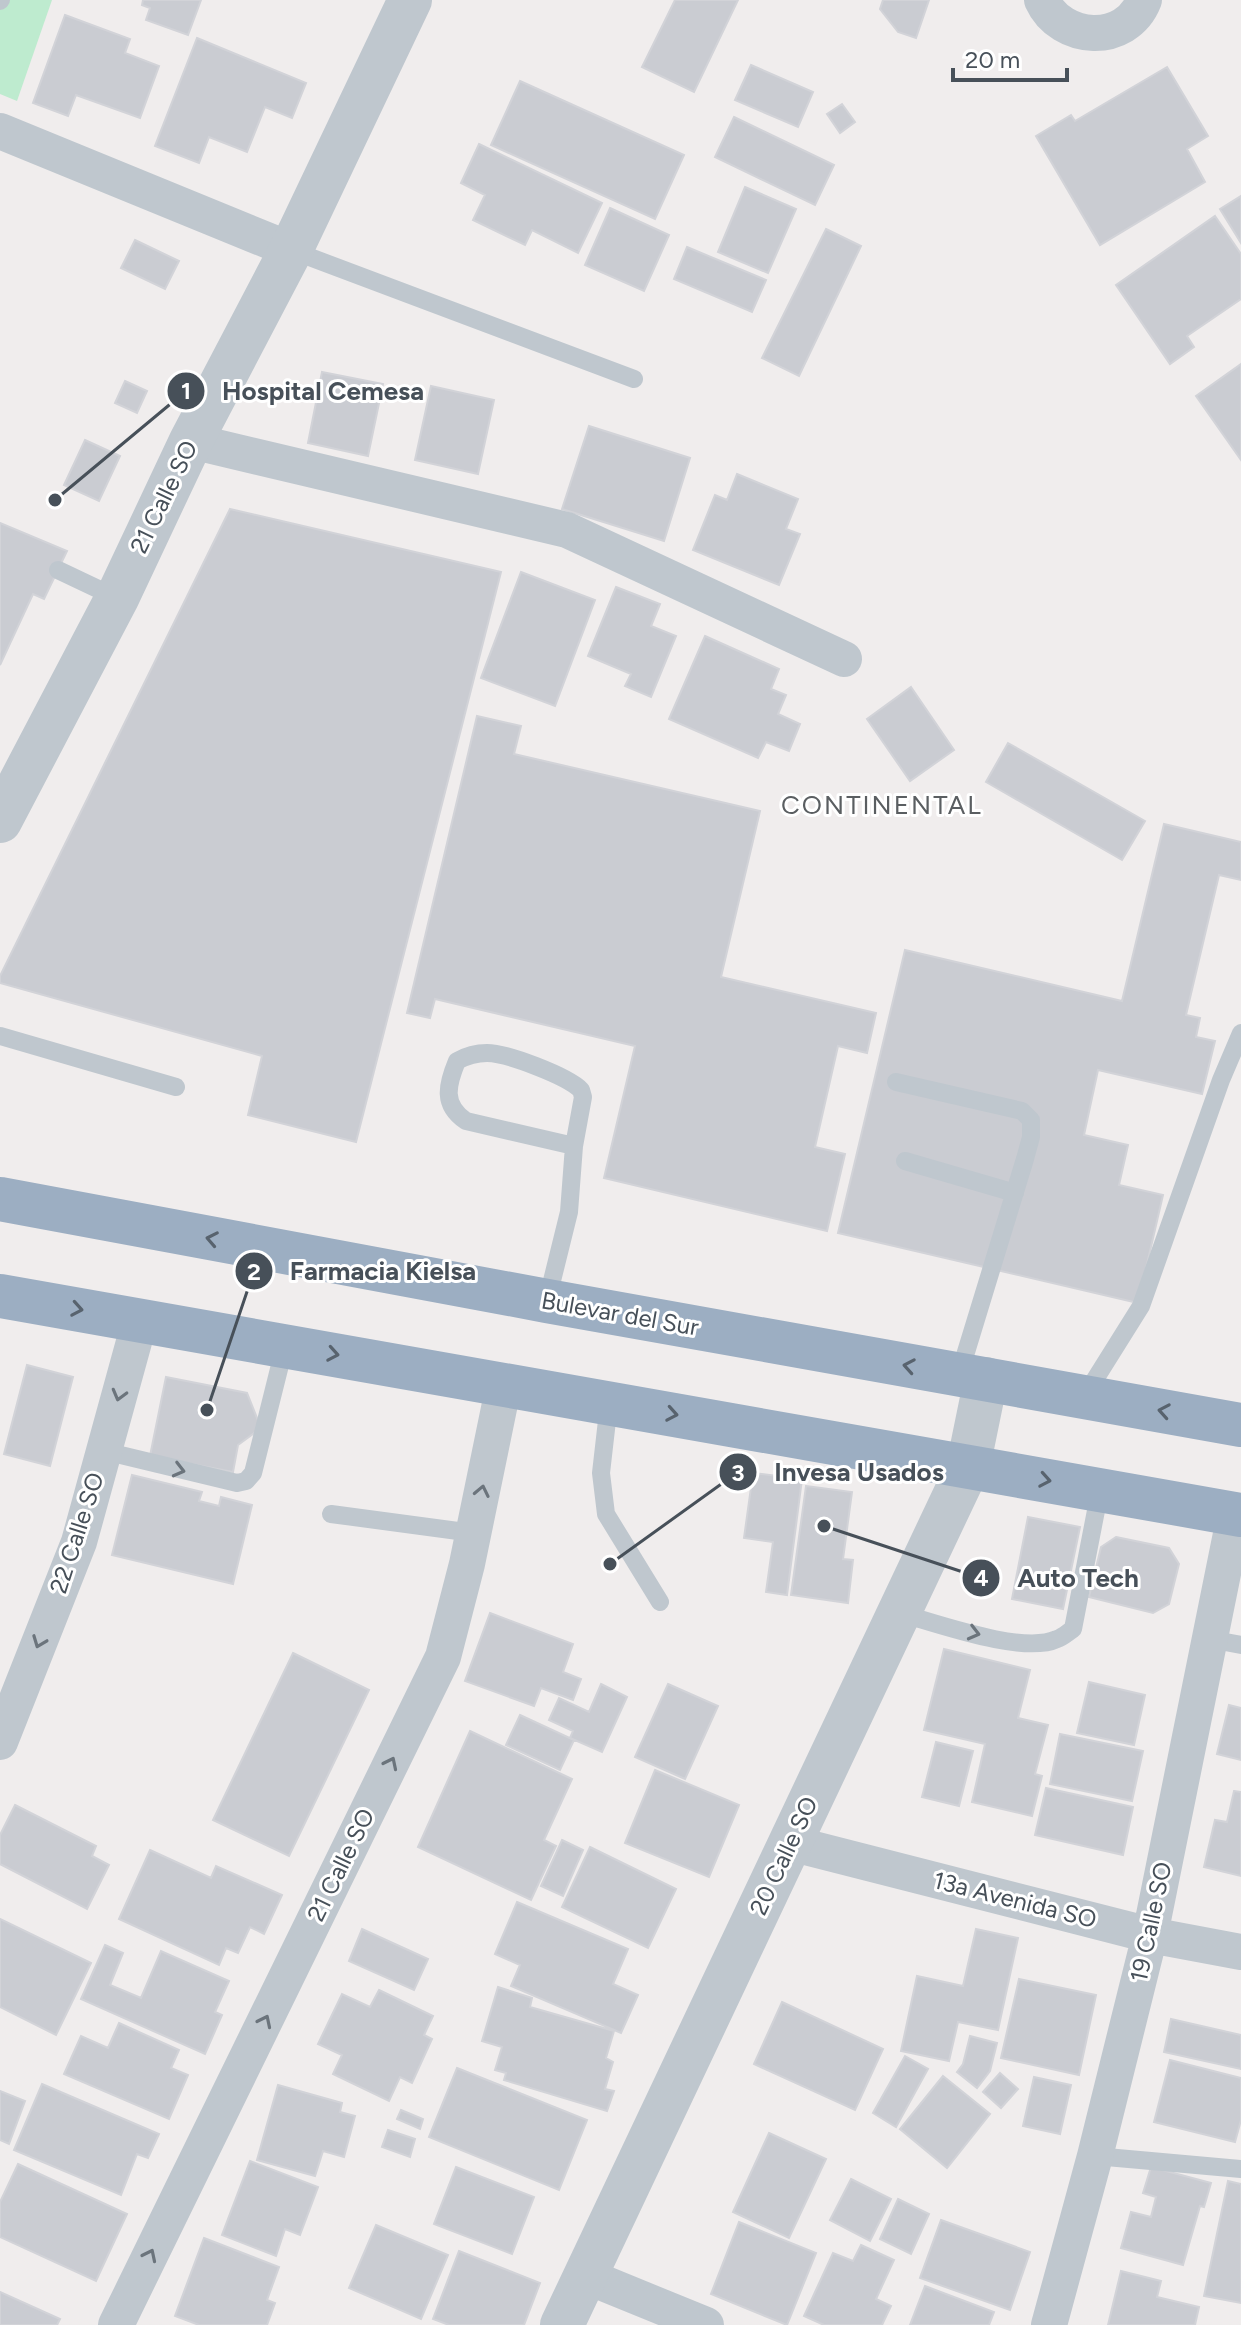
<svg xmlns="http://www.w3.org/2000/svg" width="1241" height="2325" font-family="Figtree,sans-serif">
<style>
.green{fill:#beebcf}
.building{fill:#caccd2;stroke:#d2d3d8;stroke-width:2}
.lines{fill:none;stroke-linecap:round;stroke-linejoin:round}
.service{stroke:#bfc7ce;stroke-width:18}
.minor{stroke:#bfc7ce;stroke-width:36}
.tertiary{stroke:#bfc7ce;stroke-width:44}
.trunk{stroke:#9caec2;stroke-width:44}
.oneway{stroke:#58636e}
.oneway2{stroke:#6b747c}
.labels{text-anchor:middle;stroke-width:6;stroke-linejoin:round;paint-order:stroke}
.street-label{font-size:24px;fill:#475059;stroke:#fff}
.neighbourhood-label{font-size:26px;letter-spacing:2px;fill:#5a5e61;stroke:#fff}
.leader{fill:none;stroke:#475059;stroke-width:3}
.callout-dot{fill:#475059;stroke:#fff;stroke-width:3}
.mark-label{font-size:24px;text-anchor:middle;font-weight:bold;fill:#fff}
.callout-label{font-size:26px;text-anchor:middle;font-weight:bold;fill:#475059;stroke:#fff;stroke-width:6;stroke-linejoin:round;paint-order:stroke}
</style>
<rect width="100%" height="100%" fill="#f0eded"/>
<path class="green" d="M0,0h52l-35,101 -17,-7z"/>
<path class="building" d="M143,0h58l-13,35 -42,-15 4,-12 -8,-3z
M675,0h63l-44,92 -52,-25z
M883,0h46l-13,38 -18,-6 -18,-23z
M65,15l65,24 -5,14 34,13 -19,52 -64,-23 -8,21 -35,-13z
M197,38l109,45 -14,35 -27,-11 -18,45 -38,-15 -10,26 -44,-17z
M751,65l62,27 -15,35 -63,-27z
M1167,67l41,69 -21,13 18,33 -105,63 -64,-109 35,-21 4,6z
M520,81l164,74 -29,64 -164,-74z
M842,104l13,18 -15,11 -13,-19z
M734,117l100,48 -19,40 -100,-48z
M479,144l123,59 -24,50 -46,-23 -7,15 -52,-25 12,-25 -24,-12z
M745,187l51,22 -28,64 -50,-21z
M1241,196v47l-21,-34z
M610,208l59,27 -25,56 -59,-26z
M1215,216l26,38v45l-54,37 7,11 -24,17 -54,-79z
M826,229l35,17 -62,130 -37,-18z
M135,240l44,21 -14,28 -44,-21z
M687,247l79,33 -14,32 -78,-33z
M1241,364v96l-45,-64z
M322,372l61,12 -15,72 -60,-13z
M125,381l22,10 -10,22 -22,-10z
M431,386l63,14 -16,74 -63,-14z
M589,426l101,32 -26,83 -102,-32z
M85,440l35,16 -21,45 -35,-16z
M737,474l61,25 -12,30 14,5 -21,51 -86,-35 22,-55 12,5z
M230,509l271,63 -145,570 -108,-27 14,-59 -262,-73v-7z
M0,523l67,28 -23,48 -11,-5 -33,71z
M521,572l74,28 -40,106 -74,-28z
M616,587l44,17 -9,22 25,10 -25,61 -26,-11 6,-12 -43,-18z
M705,636l74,33 -8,20 15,6 -8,19 22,10 -11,27 -23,-9 -8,16 -89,-39z
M911,687l43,63 -44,31 -43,-62z
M477,716l44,10 -7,28 246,57 -39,166 155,36 -9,40 -29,-7 -23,101 30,7 -18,77 -223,-53 31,-132 -200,-47 -5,19 -23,-5z
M1008,743l137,78 -23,39 -136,-78z
M1164,824l77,18v38l-22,-5 -33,140 14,3 -4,19 19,4 -13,53 -104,-24 -14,65 44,10 -9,40 44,10 -25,108 -300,-70 67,-283 217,51z
M27,1365l46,12 -23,89 -46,-12z
M166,1377l81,16 14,35 -23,17 -5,27 -83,-16z
M753,1473l49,6 -15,116 -21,-3 7,-50 -29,-4z
M132,1475l70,17 -3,9 20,5 2,-9 31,8 -19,79 -121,-29z
M806,1486l46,6 -9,67 10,1 -5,43 -57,-8z
M1028,1517l52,10 -17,82 -51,-10z
M1116,1537l53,11 10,16 -10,40 -16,9 -64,-16 12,-50z
M490,1613l83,31 -10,28 18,7 -8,21 -32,-12 -7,18 -69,-25z
M944,1649l86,21 -12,48 30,7 -13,49 7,2 -10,40 -60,-14 13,-58 -61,-14z
M293,1653l76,37 -80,166 -76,-36z
M1089,1682l56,13 -11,50 -57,-12z
M601,1684l26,13 -25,55 -32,-14 3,-7 -24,-11 10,-22 30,14z
M668,1684l50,22 -33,73 -50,-22z
M1229,1705l12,3v52l-24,-6z
M520,1715l54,25 -14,30 -54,-25z
M470,1731l102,48 -28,61 12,6 -25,54 -113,-53z
M1060,1734l83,17 -11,50 -82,-17z
M936,1742l37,9 -14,55 -37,-9z
M655,1770l84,35 -30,72 -84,-34z
M1046,1788l87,19 -10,48 -88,-20z
M1234,1791l7,1v84l-37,-9 11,-47 12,2z
M15,1805l81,41 -4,10 17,9 -22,44 -87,-45v-29z
M562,1840l21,10 -20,46 -22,-10z
M590,1847l86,42 -28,59 -86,-41z
M150,1850l61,28 5,-12 66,29 -18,39 -14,-7 -12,26 -12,-5 -7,17 -100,-46z
M517,1902l111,47 -15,35 25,11 -17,38 -110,-47 9,-21 -25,-11z
M0,1919l91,44 -35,72 -56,-28z
M362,1929l66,30 -14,31 -65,-29z
M976,1929l42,9 -20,92 -40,-8 -9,39 -48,-10 16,-75 46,10z
M105,1945l18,8 -13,32 31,13 20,-47 68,30 -14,31 7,3 -17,39 -124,-55z
M1019,1979l77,16 -17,80 -78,-17z
M498,1987l34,11 -2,9 84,24 -8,27 7,4 -8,27 9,2 -7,20 -103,-31 2,-7 -11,-3 7,-23 -20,-6z
M379,1990l54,26 -9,19 8,4 -20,44 -12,-6 -11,24 -56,-27 9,-19 -24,-11 24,-50 28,13z
M782,2002l101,47 -28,61 -101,-46z
M1171,2019l70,16v34l-77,-17z
M119,2023l60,27 -8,18 17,7 -19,44 -105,-45 17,-38 27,12z
M970,2036l27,7 -7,28 -13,17 -20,-16 6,-8z
M905,2056l23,13 -32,58 -23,-14z
M1170,2060l71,18v42l-6,22 -81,-20z
M457,2068l130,52 -28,70 -130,-53z
M1000,2073l18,16 -17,19 -18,-16z
M943,2076l47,38 -43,54 -47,-39z
M1034,2077l37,8 -11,49 -37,-8z
M42,2084l117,50 -11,24 -11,-4 -16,41 -107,-45z
M278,2085l64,18 -2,9 15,4 -11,41 -21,-6 -8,25 -58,-16z
M0,2091l25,10 -16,43 -9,-4z
M401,2110l22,9 -3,10 -23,-10z
M388,2130l27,9 -5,18 -28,-10z
M769,2133l57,26 -37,79 -56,-26z
M250,2161l68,26 -18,48 -15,-6 -9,27 -54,-21z
M18,2164l109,50 -31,67 -96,-44v-35z
M456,2167l78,30 -22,57 -78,-30z
M1151,2167l60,16 -7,24 -4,-1 -17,59 -62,-17 10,-36 20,5 5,-20 -13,-4z
M851,2179l40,20 -21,42 -40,-21z
M1228,2181l13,3v119l-37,-7z
M898,2199l31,15 -18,40 -31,-15z
M941,2220l89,32 -20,58 -90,-32z
M739,2222l77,31 -29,72 -76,-31z
M376,2225l72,30 -27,64 -72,-31z
M204,2238l75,29 -12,33 8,3 -8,22h-68l-24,-9z
M861,2245l33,15 -18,39 15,7 -9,19h-58l-20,-9 29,-63 20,8z
M459,2251l81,32 -16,42h-75l-16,-6z
M1121,2271l40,10 -4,16 42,10 -4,18h-87z
M925,2286l69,26 -5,13h-79z
M0,2292l60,27 -3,6h-57z"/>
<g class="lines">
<path class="service" d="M0,1l1,-1
M291,250l343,129
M58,570l59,28
M0,1036l176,51
M896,1082l126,29 9,9v17l-6,22 -66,216
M905,1161l110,32
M547,1301l22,-89 5,-66 9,-49 -2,-7c-14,-14 -74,-37 -94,-37 -10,0 -21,3 -30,8 -10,24 -15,44 9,60l108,25
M1084,1397l57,-91 80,-226 20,-47
M609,1403l-8,70 5,41 54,88
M104,1451l133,32 9,-2 7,-8 32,-128
M331,1514l142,19
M899,1613c37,10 124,42 158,26 6,-2 11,-7 16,-10l27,-139
M1209,1639l32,6
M1095,2156l146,13"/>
<path class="minor" d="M1042,0c19,42 84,46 102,0
M0,131l291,119
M191,441l376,89 277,129
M0,1742l79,-200 61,-222
M790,1843l360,92 91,17
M586,2276l120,49
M116,2325l327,-668 24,-93 37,-180
M1049,2325l46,-169 55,-221 85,-421"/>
<path class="tertiary" d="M0,821l117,-223 74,-157 100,-191 119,-250
M562,2325l406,-858 18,-88"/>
<path class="trunk" d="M0,1199l547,102 694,124
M0,1296l1241,219"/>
</g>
<defs><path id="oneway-chevron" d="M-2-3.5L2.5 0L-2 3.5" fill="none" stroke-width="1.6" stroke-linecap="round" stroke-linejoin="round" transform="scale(2)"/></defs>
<g class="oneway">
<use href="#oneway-chevron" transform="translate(212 1239) rotate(-169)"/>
<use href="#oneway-chevron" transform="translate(77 1309) rotate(10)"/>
<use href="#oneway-chevron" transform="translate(333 1354) rotate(10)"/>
<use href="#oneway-chevron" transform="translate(909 1366) rotate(-170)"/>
<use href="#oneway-chevron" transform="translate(1164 1411) rotate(-170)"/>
<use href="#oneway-chevron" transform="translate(672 1414) rotate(10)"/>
<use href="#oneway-chevron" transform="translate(1045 1480) rotate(10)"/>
</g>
<g class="oneway2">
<use href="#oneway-chevron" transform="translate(119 1395) rotate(105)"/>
<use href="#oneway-chevron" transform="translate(179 1470) rotate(14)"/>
<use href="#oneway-chevron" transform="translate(482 1491) rotate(-78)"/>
<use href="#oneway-chevron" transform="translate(974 1633) rotate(14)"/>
<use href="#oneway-chevron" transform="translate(39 1642) rotate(111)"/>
<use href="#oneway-chevron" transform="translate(391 1763) rotate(-64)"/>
<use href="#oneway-chevron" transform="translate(265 2021) rotate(-64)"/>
<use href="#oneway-chevron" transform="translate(150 2255) rotate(-64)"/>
</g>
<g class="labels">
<g class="street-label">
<text transform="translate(164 497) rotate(-64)" y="8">21 Calle SO</text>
<text transform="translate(620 1314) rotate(10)" y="8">Bulevar del Sur</text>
<text transform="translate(77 1533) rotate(-72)" y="8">22 Calle SO</text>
<text transform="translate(784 1856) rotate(-65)" y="8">20 Calle SO</text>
<text transform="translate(341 1865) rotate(-64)" y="8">21 Calle SO</text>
<text transform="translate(1015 1900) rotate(14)" y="8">13a Avenida SO</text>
<text transform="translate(1151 1922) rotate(-78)" y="8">19 Calle SO</text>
</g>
<g class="neighbourhood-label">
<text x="882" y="814">CONTINENTAL</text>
</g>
</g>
<path class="leader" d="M55 500L186 391M207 1410L254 1271M610 1564L738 1472M824 1526L981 1578"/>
<g class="callout-dot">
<circle cx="55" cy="500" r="8"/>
<circle cx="207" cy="1410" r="8"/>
<circle cx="610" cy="1564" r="8"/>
<circle cx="824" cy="1526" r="8"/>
<circle cx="186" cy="391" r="20"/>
<circle cx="254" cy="1271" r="20"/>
<circle cx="738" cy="1472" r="20"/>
<circle cx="981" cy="1578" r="20"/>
</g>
<g class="mark-label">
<text x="186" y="399">1</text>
<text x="254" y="1280">2</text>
<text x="738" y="1481">3</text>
<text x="981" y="1586">4</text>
</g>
<g class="callout-label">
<text x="323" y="400">Hospital Cemesa</text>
<text x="383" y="1280">Farmacia Kielsa</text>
<text x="859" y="1481">Invesa Usados</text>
<text x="1078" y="1587">Auto Tech</text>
</g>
<path d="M953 68v12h114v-12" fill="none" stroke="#475059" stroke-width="4"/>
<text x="965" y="68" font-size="24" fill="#475059" stroke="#ffffff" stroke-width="6" paint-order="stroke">20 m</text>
</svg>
